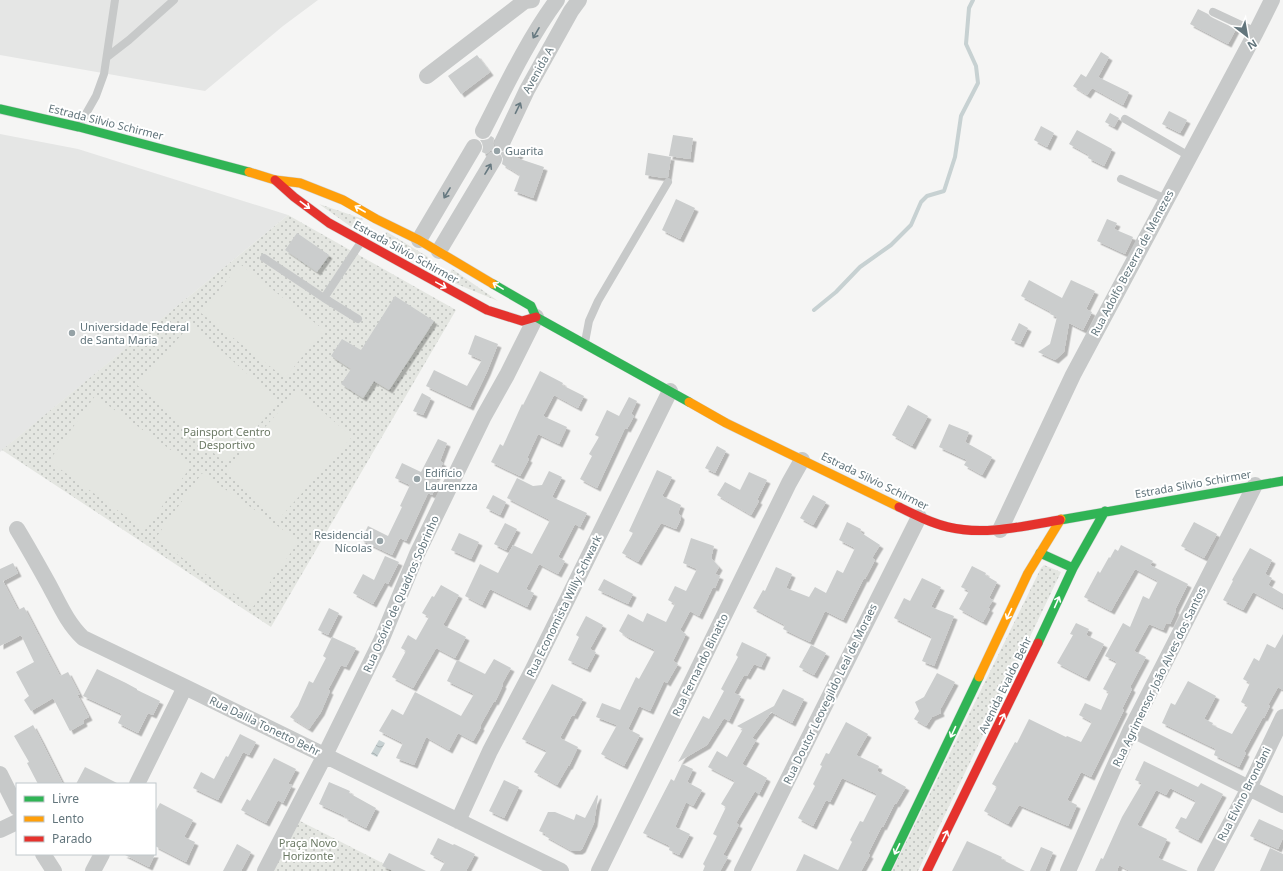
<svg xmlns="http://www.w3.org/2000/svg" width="1283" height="871" font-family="'Noto Sans',sans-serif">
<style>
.built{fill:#e5e6e5}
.grass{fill:url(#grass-dots)}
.garden{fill:#e4e6e1}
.water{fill:url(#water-waves)}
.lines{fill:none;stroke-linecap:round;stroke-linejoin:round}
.stream{stroke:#c7d1d2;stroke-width:4}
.building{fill:#cbcdcd;filter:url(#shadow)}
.fast-casing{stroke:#d0d2d2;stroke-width:10}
.slow-casing{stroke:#d0d2d2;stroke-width:10}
.jam-casing{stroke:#d0d2d2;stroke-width:10}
.lane{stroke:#c7c9c9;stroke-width:8}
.street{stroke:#c7c9c9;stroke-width:16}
.fast{stroke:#30b455;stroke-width:9}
.slow{stroke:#ff9f0a;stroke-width:9}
.jam{stroke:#e5322d;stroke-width:9}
.oneway{stroke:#677980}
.oneway2{stroke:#fff}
.poi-dot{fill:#95a2a6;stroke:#fff;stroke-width:1.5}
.labels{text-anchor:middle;stroke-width:4;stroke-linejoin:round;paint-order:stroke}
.street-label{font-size:11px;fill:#62757c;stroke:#fff}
.poi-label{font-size:11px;fill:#62757c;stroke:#fff;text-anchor:start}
.park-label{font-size:11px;fill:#6c7a65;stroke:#fff}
</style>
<defs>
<pattern id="grass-dots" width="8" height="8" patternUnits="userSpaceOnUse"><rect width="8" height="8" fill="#e4e6e1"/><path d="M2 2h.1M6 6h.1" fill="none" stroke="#bcbfbb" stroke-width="1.8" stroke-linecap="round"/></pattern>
<pattern id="water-waves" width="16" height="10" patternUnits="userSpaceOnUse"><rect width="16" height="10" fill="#c7d1d2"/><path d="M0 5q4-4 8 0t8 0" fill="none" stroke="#a5aeaf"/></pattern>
<filter id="shadow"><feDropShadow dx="3.5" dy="3.5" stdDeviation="0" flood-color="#0004"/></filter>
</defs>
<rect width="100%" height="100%" fill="#f5f5f4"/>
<path class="built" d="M0,0h318l-35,26 -78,65 -205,-36z
M0,134l78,15 210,66 -288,237z"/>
<path class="grass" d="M319,204l44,15 -6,12z
M288,215l168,95 -185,317 -269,-177z
M387,232l41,25v6l-4,3 -45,-25 1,-4 3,-3z
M452,269l46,32 -51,-21z
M1044,565l17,7 -143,299h-26l149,-303z
M298,820l100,51h-125z"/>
<path class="garden" d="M240,264l84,66 -39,48 -84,-65z
M191,324l88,78 -54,61 -88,-78z
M298,390l54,47 -74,83 -53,-48z
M95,396l97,69 -47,65 -96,-69z
M202,473l97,68 -46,66 -98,-68z"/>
<path class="water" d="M379,740l6,3 -8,14 -6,-3z"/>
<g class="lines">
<path class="stream" d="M814,310l22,-18 24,-25 31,-22 20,-20 10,-23 6,-6 17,-5 11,-34 6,-41 17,-33 -2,-17 -10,-22 3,-36 4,-8"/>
</g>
<path class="building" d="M1198,9l10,5 3,3 25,12 -8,15 -38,-20z
M1101,52l8,5 -11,20 31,15 -6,13 -31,-17 -5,7 -14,-9 8,-12 5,3z
M477,55l13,17 -29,22 -13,-18z
M1169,111l18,9 -7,13 -18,-9z
M1110,113l9,5 -5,9 -9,-5z
M1041,126l13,7 -7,14 -13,-7z
M1077,130l35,19 -8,17 -16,-8 1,-3 -20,-11z
M673,135l20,3 -3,21 -21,-3z
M491,136l3,2 -1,6 3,6 -6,1 -4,3 -4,-2 1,-5 -1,-4 -2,-3h4l4,-1z
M510,148l10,6 -3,4 27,9 -11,31 -19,-7 6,-16 -18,-11 1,-5 -3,-7 7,-1z
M648,153l23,4 -3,20 -4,1 -19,-3z
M676,199l19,9 -15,31 -18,-9z
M1107,219l10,4 -3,6 19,8 -8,17 -28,-13z
M297,233l32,22 -12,17 -32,-22z
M1029,280l33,18 9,-18 24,11 -9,18 6,3 -9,18 -14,-7 -5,29 -9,8 -17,-8 12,-8 7,-27 -7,-3 1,-2 -30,-16z
M395,296l39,25 -45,69 -15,-9 -11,17 -22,-14 10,-15 -20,-13 11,-17 19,11z
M1019,323l9,5 -8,16 -9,-4z
M475,335l23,9 -11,28 -17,35 -44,-21 8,-16 33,16 15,-26 -14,-6z
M540,371l23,12 -1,2 22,11 -6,12 -24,-13 -11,21 24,11 -8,17 -21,-10 -11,24 2,1 -9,17 -29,-14 9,-18 3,2 19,-42 1,1z
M422,393l9,5 -8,17 -10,-4z
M629,397l8,4 -6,13 3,2 -7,13 -2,-1 -28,60 -17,-9 12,-23 -3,-2 10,-17 -4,-2 12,-25 12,6z
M908,405l20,11 -16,30 -20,-11z
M949,424l20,8 -4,10 27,15 -10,18 -18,-10 3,-5 -28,-13z
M438,439l9,4 -7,18 3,2 -8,16 4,2 -7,14 -4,-2 -22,48 -6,-3 -8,17 -31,-15 7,-14 20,10 14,-29 -2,-1 10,-21 -15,-7 7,-15 19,9z
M717,446l9,5 -11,22 -10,-5z
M657,470l15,7 -10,19 19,9 -3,8 3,3 -1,5 -4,8 -15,-6 -23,39 -16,-9 11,-20 -4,-2z
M549,471l13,6 -10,20 35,16 -7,14 -5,-3 -17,33 7,4 -7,13 -19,-10 -13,25 8,4 -7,14 -37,-18 -8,16 -17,-9 15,-32 18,9 15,-28 19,9 18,-34 -43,-22 10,-20 16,8 9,-1z
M749,472l18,8 -10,20 2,1 -8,14 -34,-20 8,-13 15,8z
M493,495l13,7 -6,13 -14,-7z
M813,495l13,7 -13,23 -13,-7z
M847,522l14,7 -1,3 20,13 -8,13 3,2 -10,19 -1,-1 -21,42 -18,-9 -15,31 -27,-13 2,-4 -32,-17 10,-18 2,1 11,-24 16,7 -6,14 23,9 6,-10 11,6 11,-23 6,3 12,-25 -16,-8z
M1194,522l23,12 -13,24 -23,-12z
M505,523l12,6 -11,21 -12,-6z
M459,533l20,9 -8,17 -20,-9z
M691,538l23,8 -3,12 8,9 -4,7 5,2 -5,12 -2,-1 -14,29 -9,-5 -10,19 6,4 -13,27 5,3 -11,19 -3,-2 -14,30 -11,-5 -11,23 12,6 -16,31 -23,-12 16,-29 -21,-8 6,-14 18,7 16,-33 3,2 16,-29 -29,-14 -7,-5 9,-17 15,8 4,-9 19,9 9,-18 -7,-4 7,-14 11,5 11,-22 -14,-6z
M1121,545l32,16 -3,4 38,19 -13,26 1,1 -6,13 -4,-1 -3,7 -14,-6 -15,27 12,6 -16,30 2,2 -10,20 2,1 -33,67 -10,-5 -14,28 10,5 -9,21 -49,-21 -11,19 -24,-13 13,-24 -5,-3 23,-42 2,1 12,-24 37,18 1,-1 14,6 11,-20 -13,-7 6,-12 16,7 8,-18 -6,-3 14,-27 -12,-6 18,-33 7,4 13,-31 6,3 9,-18 -23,-12 -24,42 -27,-14 14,-26 2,2 9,-16 1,1 5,-9 3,2z
M1250,548l22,12 -7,14 7,4 -4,7 15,9v14l-30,-16 -10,18 -20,-10 10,-19 -1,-1z
M385,556l14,6 -11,22 -3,-2 -12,22 -20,-11 10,-19 11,6z
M13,563l5,10 -15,8 15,29 6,-3 36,69 8,-4 12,23 -3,-1 12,23 -6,3 1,3 -14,8 -17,-33 -22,13 -7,-11 5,-4 -13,-24 18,-10 -13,-27 -21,11v-77z
M972,566l14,7 -1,2 12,7 -8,16 4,2 -5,8 2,1 -7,13 -24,-13 10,-18 -8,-4z
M922,578l19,9 -10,20 23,9 -20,50 -12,-5 10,-24 -38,-19 10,-20 6,3z
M604,579l29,15 -5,10 -30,-14z
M441,585l18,10 -16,30 23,12 -11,21 -19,-10 -23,40 -21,-11 14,-26 -5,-3 7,-13 8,5 13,-23 -7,-4 10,-17 2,1z
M329,608l10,5 -11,22 -10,-5z
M586,616l17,9 -13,24 6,3 -9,17 -19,-9 11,-23 -3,-2z
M1076,623l13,6 -3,6 18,9 -18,34 -29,-15 16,-28 -3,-1z
M1283,634v56l-5,-3 -10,18 2,1 -6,12 -1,-1 -19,35 2,1 -7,14 -25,-12 2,-6 -54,-26 9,-20 4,2 13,-24 28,15 -12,23 9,4 -1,2 20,9 16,-28 -7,-4 9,-19 -7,-4 11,-21 5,3 8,-17 8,4z
M332,637l24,11 -10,19 -5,-2 -13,25 2,1 -9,21 -12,17 -19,-12 8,-11 11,-25 4,2 13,-25 -3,-2z
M742,642l25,12 -6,13 -7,-3 -7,12 -3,-1 -10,18 7,3 -12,25 -5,-3 -17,27 -29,17 25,-46 6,3 15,-28 -3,-2 17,-32 -2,-2z
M811,645l15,8 -12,22 -15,-8z
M494,659l17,9 -9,16 1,1 -8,17 -1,-1 -14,25 1,1 -8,14 -15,-8 -9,17 -23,-13 -12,28 -18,-7 7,-15 -24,-12 13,-22 11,6 12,-23 46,24 13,-22 -27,-13 10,-21 28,14z
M97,669l29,14 11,6v1l23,11 -7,14 -5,-2 -10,20 -20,-10 4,-9 -39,-18z
M937,673l18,9 -15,28 1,3 -9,4 -6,9 -12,-7 5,-8 -4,-9 9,-5z
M552,684l31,15 -9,17 -2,-1 -12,23 18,9 -9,19h-1l-11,19 -23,-13 13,-21 -25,-12z
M783,689l21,10 -12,24 -21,-11 1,-1 -20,27 4,2 -14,24 25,14 -8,16 -4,-3 -19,32 3,2 -16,30 5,2 -8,14h-17l2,-5 -2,-2 14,-28 -4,-2 13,-27 -5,-3 14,-23 -27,-14 9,-16 10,6 16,-28 -6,-3 37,-20z
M846,722l22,12 -12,21 23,11 -2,5 29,16 -10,17 -1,-1 -12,24 -1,-1 -14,28 2,1 -9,16h-65l8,-17 34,16 14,-28 -2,-2 10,-19 3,1 14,-28 -35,-16 -12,24 -4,-2 -13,26 -15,-8 17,-32 -2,-2 9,-18 -2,-1 6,-12 3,1z
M33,725l8,15 22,44h-25l-11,-21 2,-1 -15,-26z
M240,734l16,8 -7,13 -6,-3 -25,48 -25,-12 8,-16 13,7 12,-23 2,1z
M274,758l22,11 -8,15 4,1 -9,18 -5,-3 -12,23 -25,-13 6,-11 3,2z
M1144,761l54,26 3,-4 22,11 -25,46 -23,-12 6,-11 5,2 10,-18 -26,-13 -4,7 -10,-5 -19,35 30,14 -9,19 30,13h-58l-11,-6 -2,6h-22l6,-13 2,1 19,-42 20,-34 -7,-3z
M682,764l11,5 -6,13 15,8 -9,16 -7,-4 -11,25 15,7 -11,21 -10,-5 1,-4 -27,-13 28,-54 3,2z
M85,767l34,17h-43z
M504,780l15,7 -15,31 -15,-7z
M329,782l21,9 -1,2 27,15 -10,20 -22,-11 1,-1 -26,-12z
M597,795l1,1 -4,27 -12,26 -3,2h-7l-27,-15 1,-2 -7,-3 9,-19h7l19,8 2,-6 9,4z
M160,803l33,17 -9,17 11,5 -9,20 -31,-16v-34z
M1259,819l24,11v8l-5,11 -28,-13z
M438,838l15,7 1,-1 21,10 -9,17h-26l5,-9 -15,-8z
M967,841l35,16 -1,2 24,12h-73z
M237,844l14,8 -10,19h-18z
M1041,847l12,5 -8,19h-15z
M1270,848l13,6v17h-23z
M389,853l37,18h-33l-11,-5z
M123,854h32l-6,13z"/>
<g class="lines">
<g class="fast-casing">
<path id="fast" d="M0,109l79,18 170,45
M493,284l38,22 5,11 153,85
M1060,520l223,-39
M1040,553l33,15
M1038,643l35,-75 32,-57
M886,871l93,-194"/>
</g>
<g class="slow-casing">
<path id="slow" d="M249,172l26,8 25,3 43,17 33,19 43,21 74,44
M689,402l37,21 173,84
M979,677l49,-104 33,-54"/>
</g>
<g class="jam-casing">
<path id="jam" d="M275,180l19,17 35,26 158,87 35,11 14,-4
M899,507c16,8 32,16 49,20 37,9 75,-1 112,-7
M927,871l111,-228"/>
</g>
<path class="lane" d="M1213,12l43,20
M107,57l22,-17 45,-40
M1125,119l64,37
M79,126l17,-30 8,-22 11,-74
M1121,179l45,20
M264,258l60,40 34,21
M324,298l37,-56
M585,342l4,-21 9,-20 70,-119"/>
<path class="street" d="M427,76l98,-75 7,-1
M483,131c22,-43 45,-92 74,-131
M502,143l25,-53 44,-79 8,-11
M419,240l55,-93
M439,251l55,-92
M17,529c11,18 21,36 31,54 11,20 19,40 35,55l102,49 376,184
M1000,530l73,-155 183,-343 16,-32
M1131,729l152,76
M0,774l17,34
M137,784l48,-97
M458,821l32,-70 41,-78 139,-282
M0,830l17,-8
M43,854l11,17
M93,871l9,-17
M265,871l60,-116 56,-114 36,-87 67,-138 23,-41 29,-58
M599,871l190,-388 13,-23
M742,871l177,-354
M1068,871l63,-142 124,-244
M1205,871l44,-83 34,-71"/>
<use href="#fast" class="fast"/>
<use href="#slow" class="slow"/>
<use href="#jam" class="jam"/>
</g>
<defs><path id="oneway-shaft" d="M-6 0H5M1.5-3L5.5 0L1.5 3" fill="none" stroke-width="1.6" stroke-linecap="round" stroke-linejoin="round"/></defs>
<g class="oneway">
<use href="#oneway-shaft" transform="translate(536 33) rotate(120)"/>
<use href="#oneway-shaft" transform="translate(518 108) rotate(-64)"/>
<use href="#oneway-shaft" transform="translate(488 169) rotate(-59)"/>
<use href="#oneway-shaft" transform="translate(447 193) rotate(121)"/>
</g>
<g class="oneway2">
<use href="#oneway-shaft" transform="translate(305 205) rotate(37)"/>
<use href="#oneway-shaft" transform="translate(360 209) rotate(-150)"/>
<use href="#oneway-shaft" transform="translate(441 285) rotate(29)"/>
<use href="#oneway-shaft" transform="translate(498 286) rotate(-149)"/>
<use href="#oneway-shaft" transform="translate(1057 602) rotate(-66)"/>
<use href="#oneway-shaft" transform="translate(1009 614) rotate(115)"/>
<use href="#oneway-shaft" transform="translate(1002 719) rotate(-64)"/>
<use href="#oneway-shaft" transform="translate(953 732) rotate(115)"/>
<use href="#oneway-shaft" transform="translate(945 836) rotate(-64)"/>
<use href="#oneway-shaft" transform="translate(897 849) rotate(116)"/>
</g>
<g class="poi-dot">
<circle cx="497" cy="151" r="4"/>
<circle cx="72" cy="333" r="4"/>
<circle cx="417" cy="479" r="4"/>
<circle cx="380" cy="541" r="4"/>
</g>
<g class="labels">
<g class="street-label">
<text transform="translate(538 70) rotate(-61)" y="4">Avenida A</text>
<text transform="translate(106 122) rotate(14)" y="4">Estrada Silvio Schirmer</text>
<text transform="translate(406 252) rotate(29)" y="4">Estrada Silvio Schirmer</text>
<text transform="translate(1132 263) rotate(-62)" y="4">Rua Adolfo Bezerra de Menezes</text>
<text transform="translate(875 481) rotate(26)" y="4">Estrada Silvio Schirmer</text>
<text transform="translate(1193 484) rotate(-10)" y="4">Estrada Silvio Schirmer</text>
<text transform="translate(401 594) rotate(-66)" y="4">Rua Osório de Quadros Sobrinho</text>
<text transform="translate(564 606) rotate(-64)" y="4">Rua Economista Willy Schwark</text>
<text transform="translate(700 665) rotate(-64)" y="4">Rua Fernando Binatto</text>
<text transform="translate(1159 677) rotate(-64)" y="4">Rua Agrimensor João Alves dos Santos</text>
<text transform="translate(1005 685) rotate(-64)" y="4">Avenida Evaldo Behr</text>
<text transform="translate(830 694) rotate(-64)" y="4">Rua Doutor Leovegildo Leal de Moraes</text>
<text transform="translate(265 726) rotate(26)" y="4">Rua Dalila Tonetto Behr</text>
<text transform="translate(1244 794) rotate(-63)" y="4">Rua Elvino Brondani</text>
</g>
<g class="poi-label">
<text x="505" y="155">Guarita</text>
<text x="80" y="331">Universidade Federal<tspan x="80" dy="13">de Santa Maria</tspan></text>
<text x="425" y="477">Edifício<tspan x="425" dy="13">Laurenzza</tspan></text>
<text x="372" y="539" text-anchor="end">Residencial<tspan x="372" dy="13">Nícolas</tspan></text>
</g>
<g class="park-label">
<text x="227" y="436">Painsport Centro<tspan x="227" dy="13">Desportivo</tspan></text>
<text x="308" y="847">Praça Novo<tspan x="308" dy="13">Horizonte</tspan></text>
</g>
</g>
<rect x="16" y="783" width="140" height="72" fill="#ffffff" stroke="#c0c8cb"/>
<rect x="24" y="796" width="20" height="6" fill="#30b455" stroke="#c0c8cb"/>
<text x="52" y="803" font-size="12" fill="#62757c">Livre</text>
<rect x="24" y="816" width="20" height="6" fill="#ff9f0a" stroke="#c0c8cb"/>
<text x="52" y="823" font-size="12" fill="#62757c">Lento</text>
<rect x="24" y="836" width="20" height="6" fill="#e5322d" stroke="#c0c8cb"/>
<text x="52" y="843" font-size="12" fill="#62757c">Parado</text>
<g transform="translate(1247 36) rotate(149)" stroke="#ffffff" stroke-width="3" paint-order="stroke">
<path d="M0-3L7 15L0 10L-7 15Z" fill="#62757c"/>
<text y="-6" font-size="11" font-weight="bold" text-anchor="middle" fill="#62757c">N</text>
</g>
</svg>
